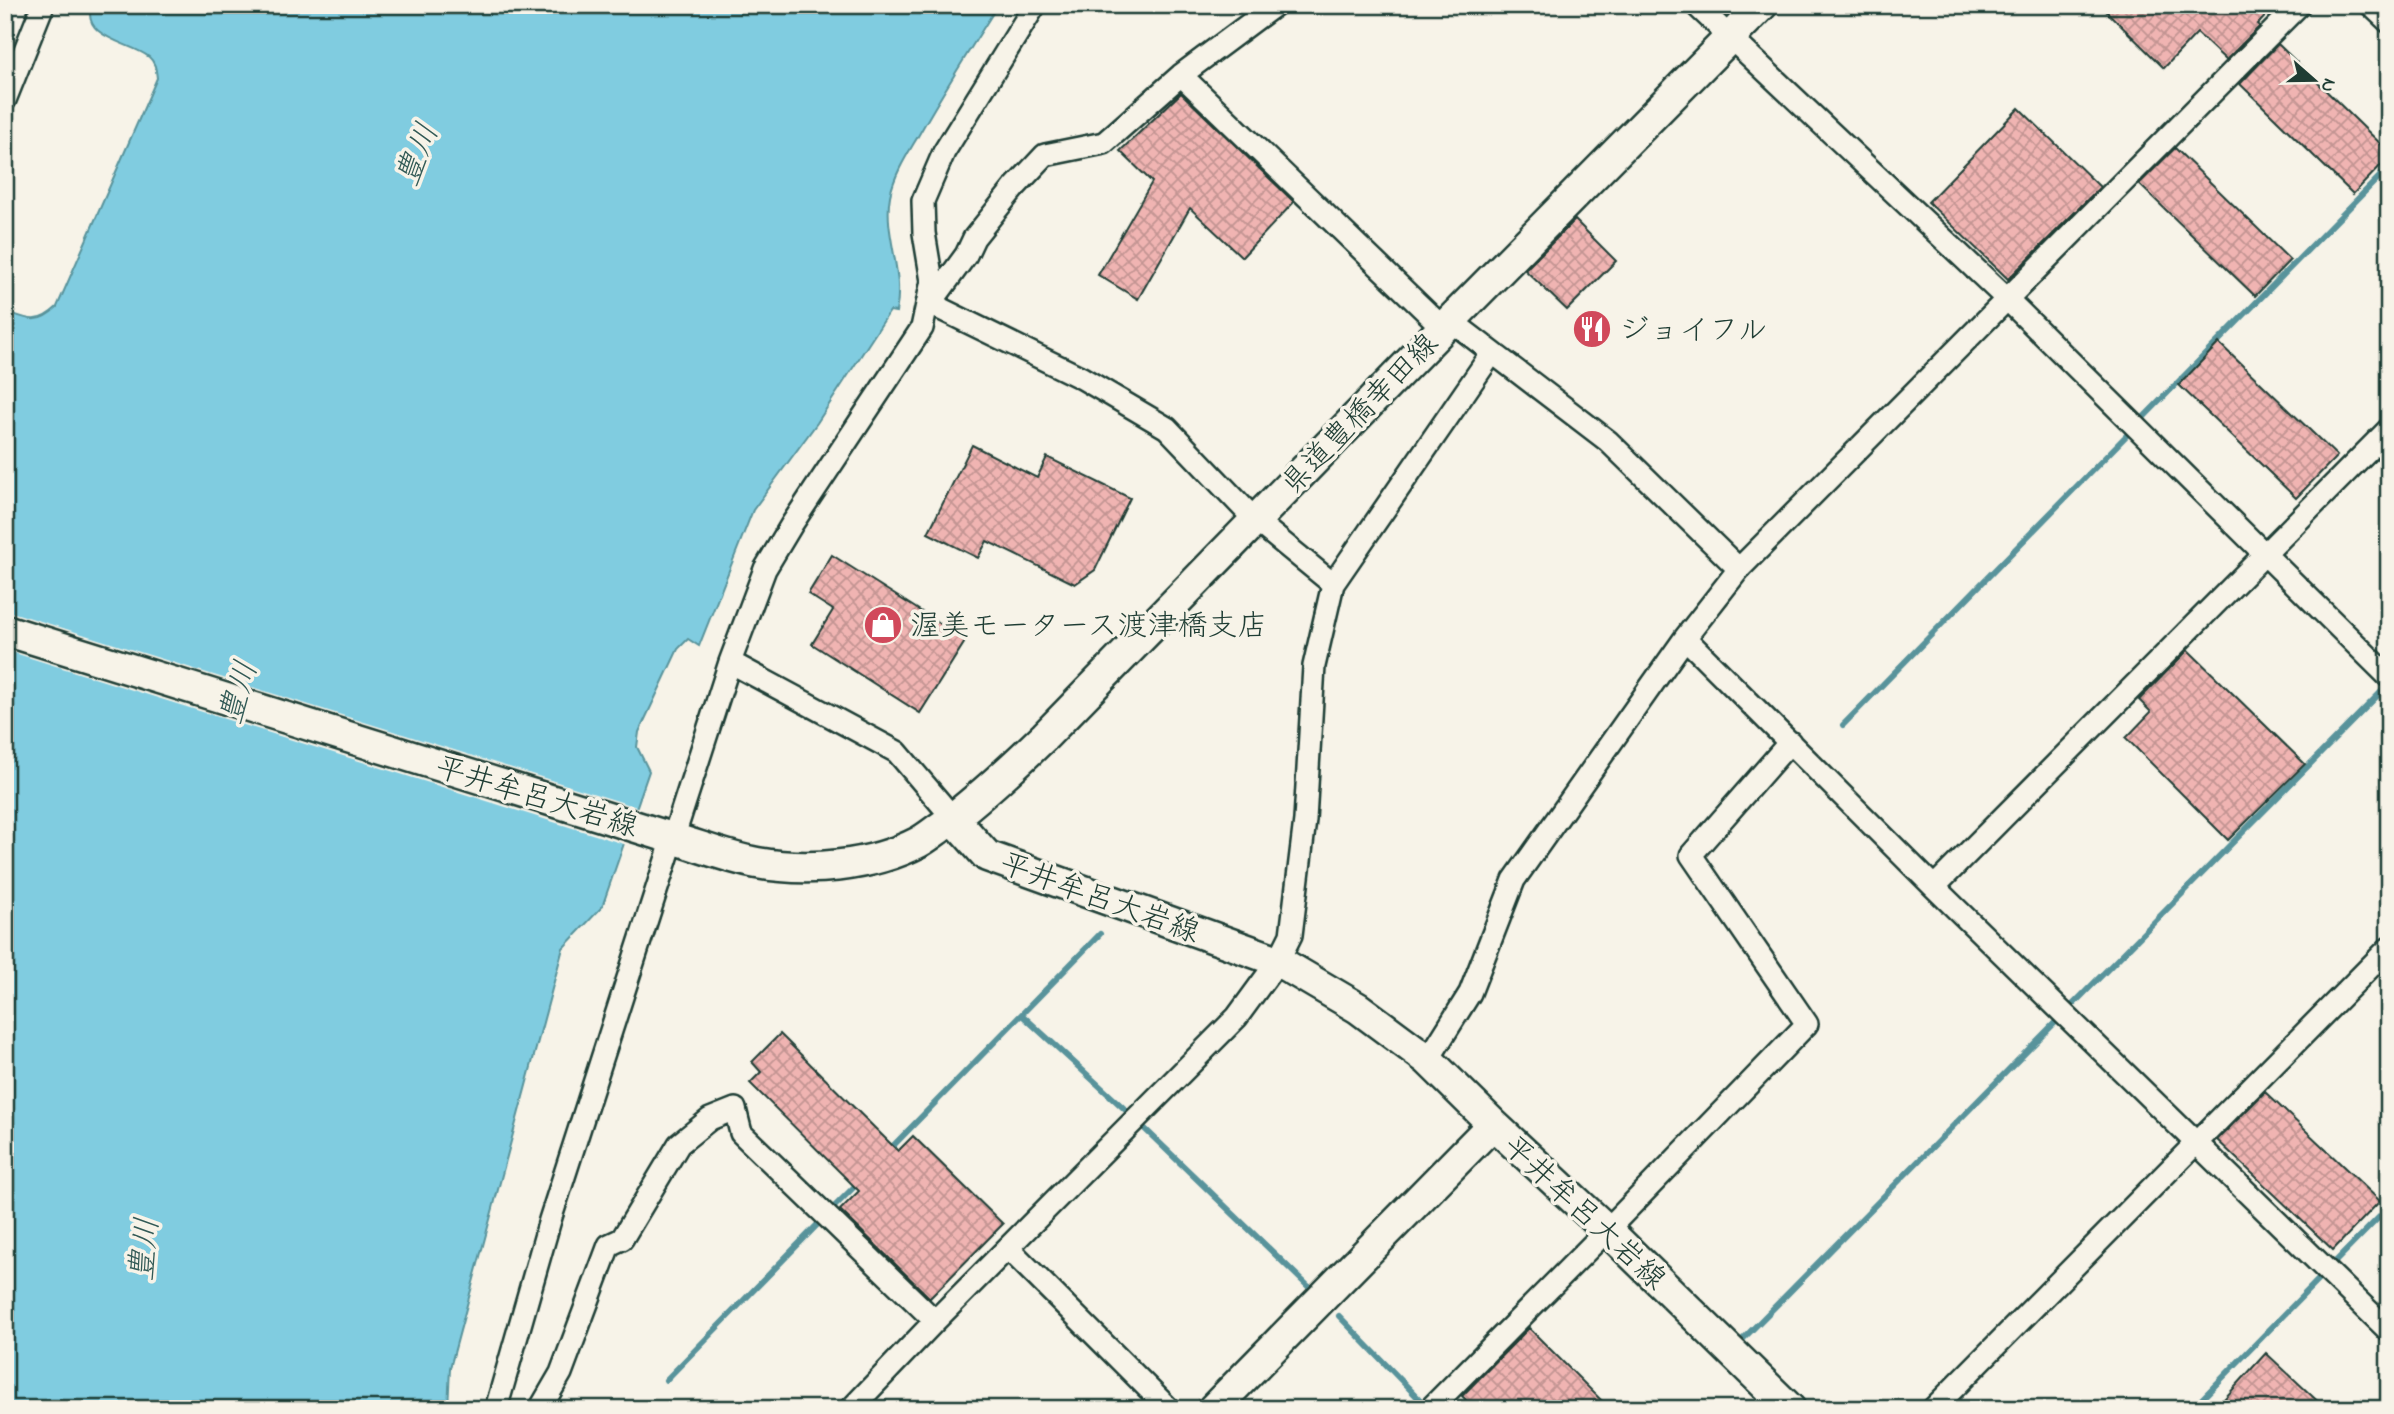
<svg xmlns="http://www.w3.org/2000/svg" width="2394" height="1414" font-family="'Indie Flower','Klee One',sans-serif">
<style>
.water{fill:#80cce0;stroke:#59939b;stroke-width:2}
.pier{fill:#f7f3e8}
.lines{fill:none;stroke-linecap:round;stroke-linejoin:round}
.stream{stroke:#59939b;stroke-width:6}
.building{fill:url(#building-cross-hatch);stroke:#1f3d34;stroke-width:2}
.street-casing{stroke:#1f3d34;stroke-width:26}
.secondary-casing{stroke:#1f3d34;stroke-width:35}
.street{stroke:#f7f3e8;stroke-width:21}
.secondary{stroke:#f7f3e8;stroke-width:30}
.labels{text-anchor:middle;stroke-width:7;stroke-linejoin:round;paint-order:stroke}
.poi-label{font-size:30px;fill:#1f3d34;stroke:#f7f3e8;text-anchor:start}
.street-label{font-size:30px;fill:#1f3d34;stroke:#f7f3e8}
.water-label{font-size:32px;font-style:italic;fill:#325a56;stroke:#f7f3e8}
</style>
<defs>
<pattern id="building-cross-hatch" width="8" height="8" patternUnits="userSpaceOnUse" patternTransform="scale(1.75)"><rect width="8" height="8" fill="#f0b4b2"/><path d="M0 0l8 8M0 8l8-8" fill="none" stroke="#c29492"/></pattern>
</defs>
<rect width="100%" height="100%" fill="#f7f3e8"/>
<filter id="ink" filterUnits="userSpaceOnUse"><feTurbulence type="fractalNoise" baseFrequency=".0143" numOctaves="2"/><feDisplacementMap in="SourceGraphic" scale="14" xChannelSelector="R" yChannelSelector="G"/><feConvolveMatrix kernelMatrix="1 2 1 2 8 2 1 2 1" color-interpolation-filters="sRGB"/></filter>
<g filter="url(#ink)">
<path class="water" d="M92,5h906c-28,44 -55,87 -81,133 -10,17 -23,37 -27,58 -7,38 15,76 6,116l-6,-1 -73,112 -64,87 -54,136 -11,-7 -10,10 -39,83 -2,15 12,24 -47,136 -39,41 -113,420 -2,41h-443v-1098c23,8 32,15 52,-4l100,-229c-1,-7 -1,-15 -8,-21 -16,-14 -70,-19 -57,-52z"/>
<path class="pier" d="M5,610l635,198 -13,37 -622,-195z"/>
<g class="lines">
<path class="stream" d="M2139,422l250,-255
M1843,725l283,-289
M1022,1015l107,98
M1145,1129l166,160
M889,1150l211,-216
M830,1211l30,-30
M2334,1263l55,-56
M1339,1316l87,90
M1743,1339l646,-655
M666,1380l153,-157
M2192,1409l128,-131"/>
</g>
<path class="building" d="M2100,5h176l-18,19 2,2 -34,34 -29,-27 -33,35z
M2278,44l111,108v5l-36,37 -113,-110z
M1181,93l113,109 -52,55 -52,-49 -52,91 -40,-24 54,-93 -32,-31z
M2019,108l81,79 -92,92 -80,-77z
M2175,148l115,112 -35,36 -116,-112z
M1575,220l41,41 -49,49 -42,-40z
M2219,343l118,113 -41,42 -117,-113z
M972,445l65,33 10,-21 83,41 -35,72 -20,14 -88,-43 -9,17 -50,-25z
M832,555l134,85 -46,73 -108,-69 21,-34 -25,-16z
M2188,650l117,114 -77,76 -102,-102 25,-26 -12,-12z
M780,1034l118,117 15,-15 90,88 -73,74 -90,-88 19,-19 -109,-108 11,-11 -9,-10z
M2265,1092l115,109 -47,49 -116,-110z
M1529,1328l81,81h-154l10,-9 -4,-4z
M2266,1353l60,56h-111z"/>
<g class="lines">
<g class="street-casing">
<path id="street" d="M1275,5l-94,70 -77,68 -59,12 -31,33 -40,50 -8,17 -38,52 11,1 143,70 85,50 88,92 78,64
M1696,5l312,295 381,377
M2371,5l18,17
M1181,75l262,253
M5,100l38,-95
M1450,320l158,121 131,128
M1685,638l249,249 455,444
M730,662l167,90 56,66
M1934,887l455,-458
M1428,1060l42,-67 44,-113 171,-242 54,-69 560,-564
M1008,1248l161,161
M496,1409l54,-189 180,-558 35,-93 27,-45 130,-196 10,-47 -8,-48 -1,-32 21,-49 91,-147
M540,1409l21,-36 48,-128 13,-6 57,-95 31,-25 25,-10 6,24 194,188
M851,1409l84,-88 302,-304 41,-56 13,-26 14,-115 9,-154 19,-82 159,-231
M1430,1409l177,-179 200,-206 -116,-169 99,-113
M1933,1409l456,-461"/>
</g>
<g class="secondary-casing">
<path id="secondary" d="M5,630l670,209c27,8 54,19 82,24 52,9 114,4 162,-21 9,-5 17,-12 26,-18 36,-27 68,-57 100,-88l398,-408 319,-323
M953,818l34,38 291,105 80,47 70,52 65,64 114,106 183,179
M1213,1409l280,-285"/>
</g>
<use href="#street" class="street"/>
<use href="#secondary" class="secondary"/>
</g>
</g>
<defs>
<g id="restaurant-disc" transform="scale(2.0125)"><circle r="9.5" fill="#d1495b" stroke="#f7f3e8"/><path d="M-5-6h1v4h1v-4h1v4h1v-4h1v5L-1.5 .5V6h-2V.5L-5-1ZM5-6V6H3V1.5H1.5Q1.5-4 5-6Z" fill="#fff"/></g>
<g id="shop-disc" transform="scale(2.0125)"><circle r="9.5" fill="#d1495b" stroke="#f7f3e8"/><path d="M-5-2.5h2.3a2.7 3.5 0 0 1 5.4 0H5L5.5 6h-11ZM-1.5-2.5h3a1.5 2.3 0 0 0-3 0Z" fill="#fff"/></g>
</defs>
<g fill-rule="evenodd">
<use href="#restaurant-disc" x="1592" y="329"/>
<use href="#shop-disc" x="883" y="625"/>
</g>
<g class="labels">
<g class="poi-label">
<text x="1619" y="339">ジョイフル</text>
<text x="910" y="635">渥美モータース渡津橋支店</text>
</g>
<g class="street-label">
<text transform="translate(1359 413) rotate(-46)" y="10">県道豊橋幸田線</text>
<text transform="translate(537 796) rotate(17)" y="10">平井牟呂大岩線</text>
<text transform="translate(1100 897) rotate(20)" y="10">平井牟呂大岩線</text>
<text transform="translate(1585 1212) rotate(43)" y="10">平井牟呂大岩線</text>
</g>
<g class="water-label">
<text transform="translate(416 154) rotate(-68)" y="11">豊川</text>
<text transform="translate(237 692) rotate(-73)" y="11">豊川</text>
<text transform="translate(143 1249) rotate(-84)" y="11">豊川</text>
</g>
</g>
<rect width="2394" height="1414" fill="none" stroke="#f7f3e8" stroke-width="28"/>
<rect x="14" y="14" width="2366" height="1386" fill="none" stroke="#1f3d34" stroke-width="2.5" filter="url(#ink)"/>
<g transform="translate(2314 80) rotate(110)" stroke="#f7f3e8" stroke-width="5" paint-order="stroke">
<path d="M0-5L12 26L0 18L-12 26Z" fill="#1f3d34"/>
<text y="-10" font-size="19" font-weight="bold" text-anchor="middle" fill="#1f3d34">N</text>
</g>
</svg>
